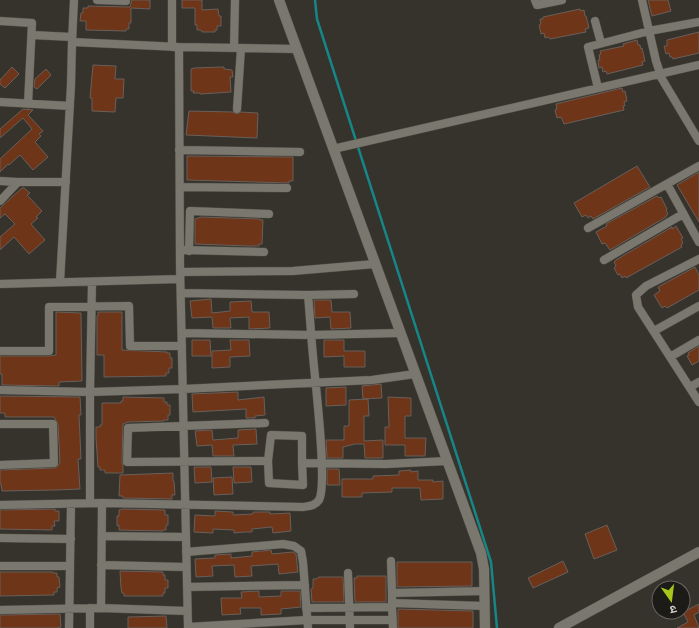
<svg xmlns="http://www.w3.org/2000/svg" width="699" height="628" font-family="Mulish,'Noto Sans Devanagari',sans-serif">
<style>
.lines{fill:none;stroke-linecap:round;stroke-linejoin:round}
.stream{stroke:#178688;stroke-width:2.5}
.building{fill:#6f3518;stroke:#695f5b}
.minor-casing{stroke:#504e48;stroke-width:9}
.tertiary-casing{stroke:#504e48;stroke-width:11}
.minor{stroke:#79776e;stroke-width:8}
.tertiary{stroke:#79776e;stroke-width:10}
</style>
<rect width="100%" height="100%" fill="#35332b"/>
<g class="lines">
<path class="stream" d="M315,0l2,19 174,543 6,66"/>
</g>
<path class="building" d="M132,0h18v9l-19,-1v15h-2v6h-3v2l-40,-1v-9h-6l1,-8h2v-5h5v-2l42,1z
M182,0h20v10l16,-1 1,7h2v10h-4v4h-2v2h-13l-1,-2h-4v-5h-2v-17h-13z
M648,0h20l3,11 -19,5z
M580,9l1,2 3,-1 1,6h1l3,12 -4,1 1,3 -36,7 -2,-2 -3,1 -1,-5 -3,1 -2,-9 2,-1 -1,-5h3v-2z
M699,32v21l-26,6 -1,-2h-2l-1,-4 -3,1 -2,-8h3v-6z
M637,40l1,5h2l1,4 1,-1 3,13 -3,1 1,3 -36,9 -1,-3 -3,1 -1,-5 -3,1 -1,-8h2l-1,-5 2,-1 -1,-3 24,-5 -1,-2z
M93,65l23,1 -1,13h9l-1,19h-7l-1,14 -23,-1v-13h-2z
M12,67l7,7 -14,14 -5,-4v-4z
M221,67h3v2l8,1 1,7h-3l1,15 -31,2v-1h-7l1,-2h-3v-22l3,-1z
M46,69l5,6 -14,14 -3,-2 1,-8z
M622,88l1,4 2,-1 2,10 -3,1 1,4h-2l1,4 -60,14 -3,-7 -4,1 -2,-8 2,-1 -1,-5z
M23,109l10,1 -5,5 15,16 -4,3 2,2 -6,6 13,15 -15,13 -13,-15 -11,10 -1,-1 -8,8v-13l32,-30 -9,-11 -23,20v-9z
M189,111l44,1 4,2 4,-2 17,1 -1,25 -71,-3z
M187,156l106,1v24h-4v2l-102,-3z
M637,166l13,21 -57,32 -2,-3 -3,2 -2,-3 -4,2 -8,-14z
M699,172v50l-22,-37z
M22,188h2l6,5 -3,2 15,16 -6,6 2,1 -7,6 14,16 -16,14 -15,-17 -14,13v-13l15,-13 -10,-10 -5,4v-10z
M657,196l2,2 2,-1 6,12 -1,1 2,4 -2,2v1l-56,33 -5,-7 -3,1 -6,-12 11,-6 -1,-2z
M201,217l59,2v1h3l-1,24h-3v2h-10l-54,-2v-25z
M676,226l7,12 -2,1 2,4 -2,2 1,2 -56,31 -1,-2 -3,2 -2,-4 -2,1 -4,-7 2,-2 -2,-4 2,-2 56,-33v2z
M695,267l4,8v15l-32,18 -2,-2 -3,2 -8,-13 6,-4 -2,-4z
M211,299l1,14 18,-2v-9l21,-1 1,11h17l1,16 -21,1v-12l-19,1 1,10h-18l-1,-11 -20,1 -2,-17z
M314,300h17l1,12h18l1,16 -20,1 -1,-12 -15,1z
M56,312l25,1 1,68 -23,1v4l-57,-1v-11h-2v-18h49l7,-1z
M98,312h24v38l45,2v1h3v5h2v10h-3v5h-3v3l-62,1v-22h-7v-39h1z
M192,340h18l1,16h-19z
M230,340h19l1,16 -20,1v10l-18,1v-17l19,-1z
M324,340h20v11h21v16h-21v-11l-20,1z
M699,346v15l-7,4 -5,-9 2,-1 -1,-2z
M381,384l1,14 -19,1 -1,-13z
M346,387v18l-20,1v-18z
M238,392v8l26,-3 1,18 -10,1v2h-9v-9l-53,3 -1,-18z
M0,396l80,1 1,18h-2l2,44h-3l2,30 -25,1 -53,1 -1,-7h-1v-14l54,-2 3,-1 3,-4 -2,-39 -4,-7h-49v-4h-5z
M123,397l41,1v4h3v3h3v10h-2v5h-4v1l-36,1 -5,2 -1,38 1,4v7h-18v-3h-5v-3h-2l-2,-29v-11h4v-2h2v-22h19v-2h2z
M388,397l23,1v18h-6v22h21l-1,18h-20v-11h-20v-18h4z
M368,399l1,17h-5v25l19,-1v18h-18l-1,-14h-9l-12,3v11h-16l-1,-18h18v-14h5v-26z
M256,429l1,15 -24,1 1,11h-21l-1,-11 -15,1 -2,-15 17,-1 1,10 25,-2v-8z
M194,467h17l1,15 -17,1z
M233,467h18l1,15 -18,1z
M327,469h12l1,16h-13z
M411,470v2l7,-1v9h15v2l10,-1v18l-22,1 -1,-12h-28v4l-30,1v4h-20v-18h31v-3l26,-1v-4z
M173,473v8h1l1,14h-3v4l-49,-1v-2h-4l1,-21z
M232,477l1,17 -19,1 -1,-17z
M55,509v2h4v10h-5l1,5h-3v4l-52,-1v-19z
M123,509l42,1v5h3v10h-2v5h-3v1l-44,-1v-5l-2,1v-10h2v-6z
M215,511l18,1v3l20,-1v-2h17v2l20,-1 1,18 -18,2 -1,-6 -20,2v3h-8l-10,1v-3l-21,-1v4l-19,-1 1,-17 20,1z
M607,525l10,25 -23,9 -9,-25z
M271,550l1,4 21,-2 3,2 2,18 -19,2 -1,-10 -27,2 1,10 -17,1 -1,-12 -22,1 1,10 -17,1 -1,-18 20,-1v-3l16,-1v4l21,-2v-4z
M563,561l5,11 -35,16 -5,-10z
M397,562h75v24l-75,1z
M120,571l43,1v3h2v5h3v8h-3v5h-2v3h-39v-3h-2l-1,-5z
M0,572h53v1h4v4h2l1,10 -3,1v4h-3v3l-54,1z
M357,576h29v26h-31l-1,-24h3z
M319,577h24l1,25h-32l-1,-13 2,-1v-9h3z
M259,591v6l22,-1v-5h19l1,16 -20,2v5l-20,1v-7h-21l1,6 -19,1 -1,-17h21l-1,-6z
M699,604v8l-5,3 5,13h-22l11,-6 -5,-10z
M398,609l75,2v17h-75z
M60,614l1,13 -4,1h-57v-13z
M166,616l1,12h-39v-11z"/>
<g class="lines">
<g class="minor-casing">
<path id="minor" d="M97,0l29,1v-1
M535,0l2,5 25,-5
M642,0l14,61 6,18 37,62
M0,21l32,2 -4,81
M595,21l6,22
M32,35l40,2
M72,42l2,-42
M172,47v-47
M179,47l1,218 8,363
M234,48l1,-48
M598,88l-10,-41 61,-16 50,-9
M0,102l70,4
M237,109l4,-61
M333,149l366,-84
M179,150l121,2
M0,181l18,1
M667,184l32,58
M180,187l107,1
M0,201l18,-19h48
M588,228l111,-62
M184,250l80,2
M189,251l1,-40 79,3
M699,259l-53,27 -10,9 2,12 61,95
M604,260l79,-46
M180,272l113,-1 82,-7
M60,282l11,-197 1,-43 107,5 118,2
M0,284l180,-5
M181,293l127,2 46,-1
M654,331l45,-25
M182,333l129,2 89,-2
M0,351h49v-44l80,-1 1,40h52
M670,357l29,-17
M690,387l9,-5
M0,390l90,2 93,-3 189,-9 43,-6
M265,423l-137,5 -1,34 141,-1 1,22 34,2 -1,-22 84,1 61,-3
M0,424h53l1,39 -54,2
M268,461l3,-26 31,1v27
M90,503v-111l2,-110
M0,505l102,-2 201,4c6,-1 12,-1 16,-7 9,-16 -4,-119 -6,-144 -2,-20 -3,-40 -5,-61
M102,536l84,1
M0,538l71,1
M186,552l97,-8 11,2 7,5 2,11 5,66
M391,561l1,32
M101,565l85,2
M0,566h70
M348,573l2,55
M187,587l118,-2
M392,603l92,3
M392,607l1,21
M90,608v20
M101,608l1,-105
M306,608l86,-1v-14l92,-2
M0,610l101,-2 86,3
M188,627l119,-7h85
M69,628l2,-124"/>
</g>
<g class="tertiary-casing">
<path id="tertiary" d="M279,0l202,553 3,16 1,59
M559,628l140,-76"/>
</g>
<use href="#minor" class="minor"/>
<use href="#tertiary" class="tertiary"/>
</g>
<g transform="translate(671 600) rotate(166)"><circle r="19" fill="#1c1b17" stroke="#65645f"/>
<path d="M0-3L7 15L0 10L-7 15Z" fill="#a8c71c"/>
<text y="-6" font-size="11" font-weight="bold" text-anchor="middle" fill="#d3d2cc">उ</text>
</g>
</svg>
